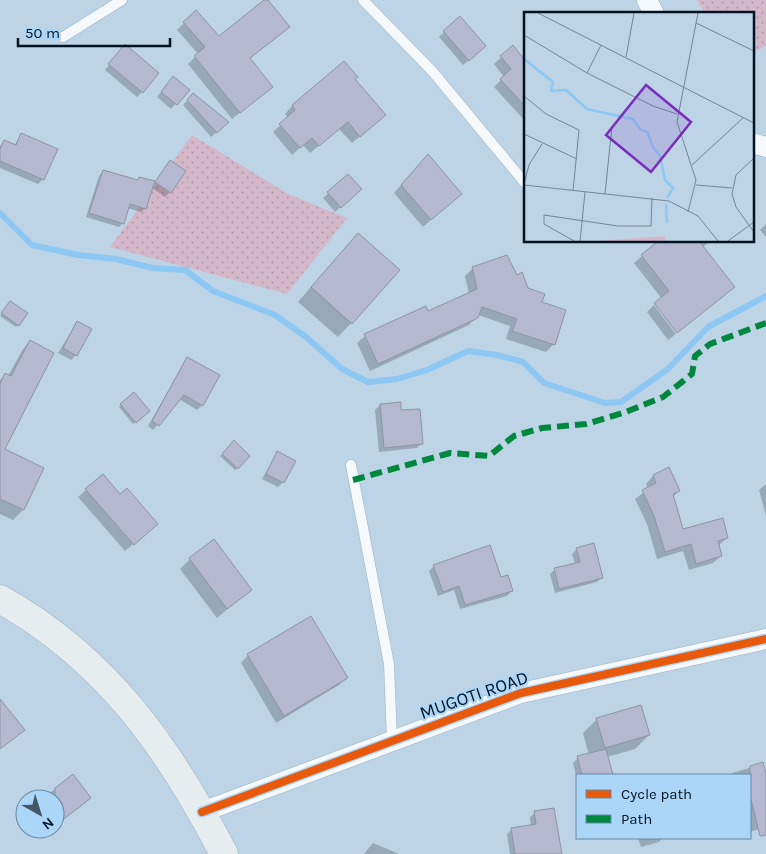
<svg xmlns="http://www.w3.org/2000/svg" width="766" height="854" font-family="Karla,sans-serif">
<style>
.grass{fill:url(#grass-dots)}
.shadow{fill:#0003}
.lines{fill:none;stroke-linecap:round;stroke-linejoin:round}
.stream{stroke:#8dc7f3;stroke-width:6}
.building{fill:#b5b8d1;stroke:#8d94a5}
.service-casing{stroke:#9db1c1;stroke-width:11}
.minor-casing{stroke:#9db1c1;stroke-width:21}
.secondary-casing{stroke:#9db1c1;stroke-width:29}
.service{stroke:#f5f9fb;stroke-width:10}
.minor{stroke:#f5f9fb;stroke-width:20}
.secondary{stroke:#e6edee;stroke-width:28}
.quiet{stroke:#00873e;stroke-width:6;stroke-dasharray:12 6;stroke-linecap:butt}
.cycleway-casing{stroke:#acd6f7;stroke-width:11}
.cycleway{stroke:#e8590c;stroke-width:8}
.labels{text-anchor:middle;stroke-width:4.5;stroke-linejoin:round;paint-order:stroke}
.street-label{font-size:18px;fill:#011322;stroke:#acd6f7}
.inset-river{fill:none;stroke:#8dc7f3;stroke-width:2.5}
.inset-road{fill:none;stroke:#728798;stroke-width:1}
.view{fill:#7b2cbf;fill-opacity:0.15;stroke:#7b2cbf;stroke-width:2.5}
.inset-edge{fill:none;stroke:#011322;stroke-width:2.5}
</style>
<defs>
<pattern id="grass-dots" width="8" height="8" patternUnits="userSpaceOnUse" patternTransform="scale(1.25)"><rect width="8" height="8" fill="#d4b8ca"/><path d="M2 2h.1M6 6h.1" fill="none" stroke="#b49dad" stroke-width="1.8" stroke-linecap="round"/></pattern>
</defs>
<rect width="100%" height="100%" fill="#bdd4e6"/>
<path class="grass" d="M697,0h69v45l-14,9v-40h-47z
M192,135l96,59 59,24 -60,76 -177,-47z"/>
<path class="shadow" d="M267,0l14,34 -32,25 23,28 -40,32 -44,-55 10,-10 -21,-24 7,-7 34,15z
M460,18l20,33 -17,14 -24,-28z
M512,47l11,13 2,-1v62l-31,-34 10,-10 -10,-13z
M120,51l22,41 -5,5 -32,-27z
M344,63l33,59 -25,21 -13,-14 -29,24 -7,-8 -11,10 -19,-23 15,-14 -3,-4 7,-8z
M168,83l20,7 -17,19 -14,-12z
M193,94l30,33 -12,10 -28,-32z
M21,134l22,45 -5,5 -38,-16v-22l4,-4 10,4z
M170,162v30l-5,5 -14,-10 -6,21 -4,4 -14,-4 -4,15 -4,4 -33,-10 13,-41 4,-5 33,10 4,-3 15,4z
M420,164l32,37 -29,26 -29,-34z
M348,175l7,19 -20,18 -12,-14z
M766,224v13l-6,-7z
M660,241h50l-7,6 31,40 -56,45 -16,-33 -28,-36z
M345,248l6,75 -13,14 -40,-35z
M473,268l43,9 25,25 13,42 -8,8 -40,-13 4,-13 -32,-11 -9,10 -99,46 -13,-28 8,-7 63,-23 41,-19 -4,-18z
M8,304l10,21 -2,2 -16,-11z
M654,305l22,29 -8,6 -21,-28z
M77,322l-1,33 -5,5 -13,-7z
M30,341l-30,106v-67l5,-5 3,1 15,-27z
M187,358l15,47 -5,5 -18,-11 -26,31 -5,-4z
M134,394l14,17 -15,13 -14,-17z
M380,405l20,7 22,31 -5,5 -38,4 -4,-42z
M234,442l15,14 -14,14 -15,-14z
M277,453l6,29 -5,5 -16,-8z
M0,456l43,13 -20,41 -10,10 -13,-6z
M668,469l11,22 -6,6 10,33 44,8 -9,8 3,10 -8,7 -24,7 -6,-19 -26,8 -10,-35 -12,-25 13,-10 -2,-5 7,-8z
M766,484v32l-7,-26z
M86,490l62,41 -23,20 -47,-54z
M577,549l25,28 -5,5 -42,11 -5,-19 5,-5 20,-5 -3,-10z
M190,559l60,31 -33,28 -37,-49z
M434,566l66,13 11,12 -4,5 -47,13 -6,-19 -16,6 -9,-25z
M248,655l99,22 -8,8 -63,38 -35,-60z
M597,719l52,16 -14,14 -28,8 5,18h-35v5l-4,-17 5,-5 11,-3 -6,-22z
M762,764l4,13v45l-7,7 -9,3v-57h-24z
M72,776l-17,50v-27h-13z
M535,813l23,41h-48l-3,-20 5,-5 19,-3 -1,-9z
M638,838h25l-4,4 -18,5z
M373,843l26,11h-35z"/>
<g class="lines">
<path class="stream" d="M0,213l32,32 46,10 38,4 37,9 32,2 28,21 62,24 31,22 36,32 26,13 29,-3 30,-9 41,-19 29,4 26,7 21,21 61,20 16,-1 47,-33 40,-42 58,-31"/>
</g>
<path class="building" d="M264,0h4l22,27 -40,31 23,29 -33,26 -46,-57 11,-9 -22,-25 13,-12 23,26z
M460,16l26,30 -17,15 -26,-30z
M125,44l34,29 -16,20 -35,-29z
M513,45l10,13 2,-1v49l-25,-27 11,-10 -11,-13z
M344,61l14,16 -3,2 31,36 -26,22 -12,-15 -29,24 -7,-8 -12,10 -21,-24 16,-14 -3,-5z
M173,76l17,14 -13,15 -16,-13z
M193,93l36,29 -12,11 -30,-33z
M21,133l37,16 -14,31 -44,-19v-12l4,-9 12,5z
M428,154l34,40 -31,26 -30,-35z
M170,160l16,11 -15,22 -16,-11z
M103,170l35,10 1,-3 16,4 -9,28 -16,-5 -6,20 -35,-11z
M348,174l14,15 -21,19 -14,-16z
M358,233l42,37 -48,54 -41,-37z
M658,241h41l36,46 -58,46 -23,-30 15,-12 -28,-36z
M507,255l10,20 5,-3 6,16 17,6 -3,8 24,8 -11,35 -43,-14 5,-12 -35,-12 -4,11 -100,46 -14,-30 62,-28 2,5 49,-22 -5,-22z
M10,301l18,12 -9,13 -18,-13z
M77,321l15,8 -15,27 -14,-8z
M30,340l24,13 -49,96 39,19 -20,42 -24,-11v-115l5,-11 6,3z
M187,357l33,18 -17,31 -19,-11 -25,31 -7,-5z
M134,392l16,19 -14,12 -16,-19z
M401,402v8l19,-1 3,35 -39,4 -4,-44z
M234,440l16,16 -12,13 -16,-15z
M277,451l19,10 -12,22 -18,-9z
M669,467l11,24 -7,3 10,35 40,-11 5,20 -10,3 4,15 -26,8 -5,-20 -26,8 -11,-36 -12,-26 14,-7 -3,-8z
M103,474l17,20 7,-6 31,36 -24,21 -49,-56z
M214,539l38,51 -25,19 -38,-51z
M594,543l9,35 -44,11 -5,-21 26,-6 -4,-14z
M490,545l11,32 7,-2 5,16 -48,14 -6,-19 -16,6 -10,-27z
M311,616l37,62 -64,38 -37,-62z
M0,699l25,31 -25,19z
M641,705l9,30 -45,13 -9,-30z
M606,749l7,26h-31l-5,-19z
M763,762l3,11v62l-6,1 -10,-41v-29z
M73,774l18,24 -36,28v-38z
M554,808l8,46h-47l-4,-26 25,-4 -2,-13z"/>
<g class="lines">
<g class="service-casing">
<path id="service" d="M363,0l70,72 92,111
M63,37l59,-37
M351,465l38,199 3,77"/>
</g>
<g class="minor-casing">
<path id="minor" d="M647,0l7,14
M752,143l14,4
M202,812l319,-119 245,-54"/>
</g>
<g class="secondary-casing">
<path id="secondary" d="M0,599c107,60 169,149 224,255"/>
</g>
<use href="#service" class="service"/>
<use href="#minor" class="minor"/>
<use href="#secondary" class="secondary"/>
<path class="quiet" d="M353,480l97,-27 39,3 25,-20 28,-8 44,-4 40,-12 37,-15 29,-23 3,-18 15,-12 56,-21"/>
<g class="cycleway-casing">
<path id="cycleway" d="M202,812l319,-119 245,-54"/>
</g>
<use href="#cycleway" class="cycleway"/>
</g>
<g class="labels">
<g class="street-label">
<text transform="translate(474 695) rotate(-19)" y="6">MUGOTI ROAD</text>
</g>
</g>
<g transform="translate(524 12)">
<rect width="230" height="230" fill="#bdd4e6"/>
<path d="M141,224l1,5h-69z" fill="#d4b8ca"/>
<path class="inset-river" d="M0,47l29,23 -2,9 15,-1 21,19 46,10 7,10 7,3 6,15 7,9 5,24 8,8 -6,10M142,192l1,19"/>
<path class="inset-road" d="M14,1l145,74M172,11l58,28M0,23l63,38 66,33 24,8M102,45l8,-44M63,61l14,-28M159,75l71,36M0,84l22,18 33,16 -6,61M0,122l53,25M230,146l-18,17 -4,19 4,13 18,25M168,153l51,-47M0,172l5,-19 13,-21M0,173l145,16 29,15 20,25M172,173l36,3M81,182l7,-68M164,200l8,-32 -19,-58 21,-109M50,229l-30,-17v-9l74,11h33l1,-28M56,229l5,-49M204,229l26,-19"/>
<path class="view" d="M122,73l45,37 -40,50 -45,-37z"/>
<rect width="230" height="230" class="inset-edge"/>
</g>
<rect x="576" y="774" width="175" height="65" fill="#acd6f7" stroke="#6888a2"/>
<rect x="586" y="790" width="25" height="8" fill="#e8590c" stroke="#6888a2"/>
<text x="621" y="799" font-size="15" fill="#011322">Cycle path</text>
<rect x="586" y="815" width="25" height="8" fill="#00873e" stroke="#6888a2"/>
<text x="621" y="824" font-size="15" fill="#011322">Path</text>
<g transform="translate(40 814) rotate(141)"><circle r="24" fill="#acd6f7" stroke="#6888a2"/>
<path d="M0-4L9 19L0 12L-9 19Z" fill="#435767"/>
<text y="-8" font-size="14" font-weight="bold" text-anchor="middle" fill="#011322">N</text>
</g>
<path d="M18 38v8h152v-8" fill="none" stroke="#011322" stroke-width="2.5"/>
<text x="25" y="38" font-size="15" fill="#011322" stroke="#acd6f7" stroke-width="4" paint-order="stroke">50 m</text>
</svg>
